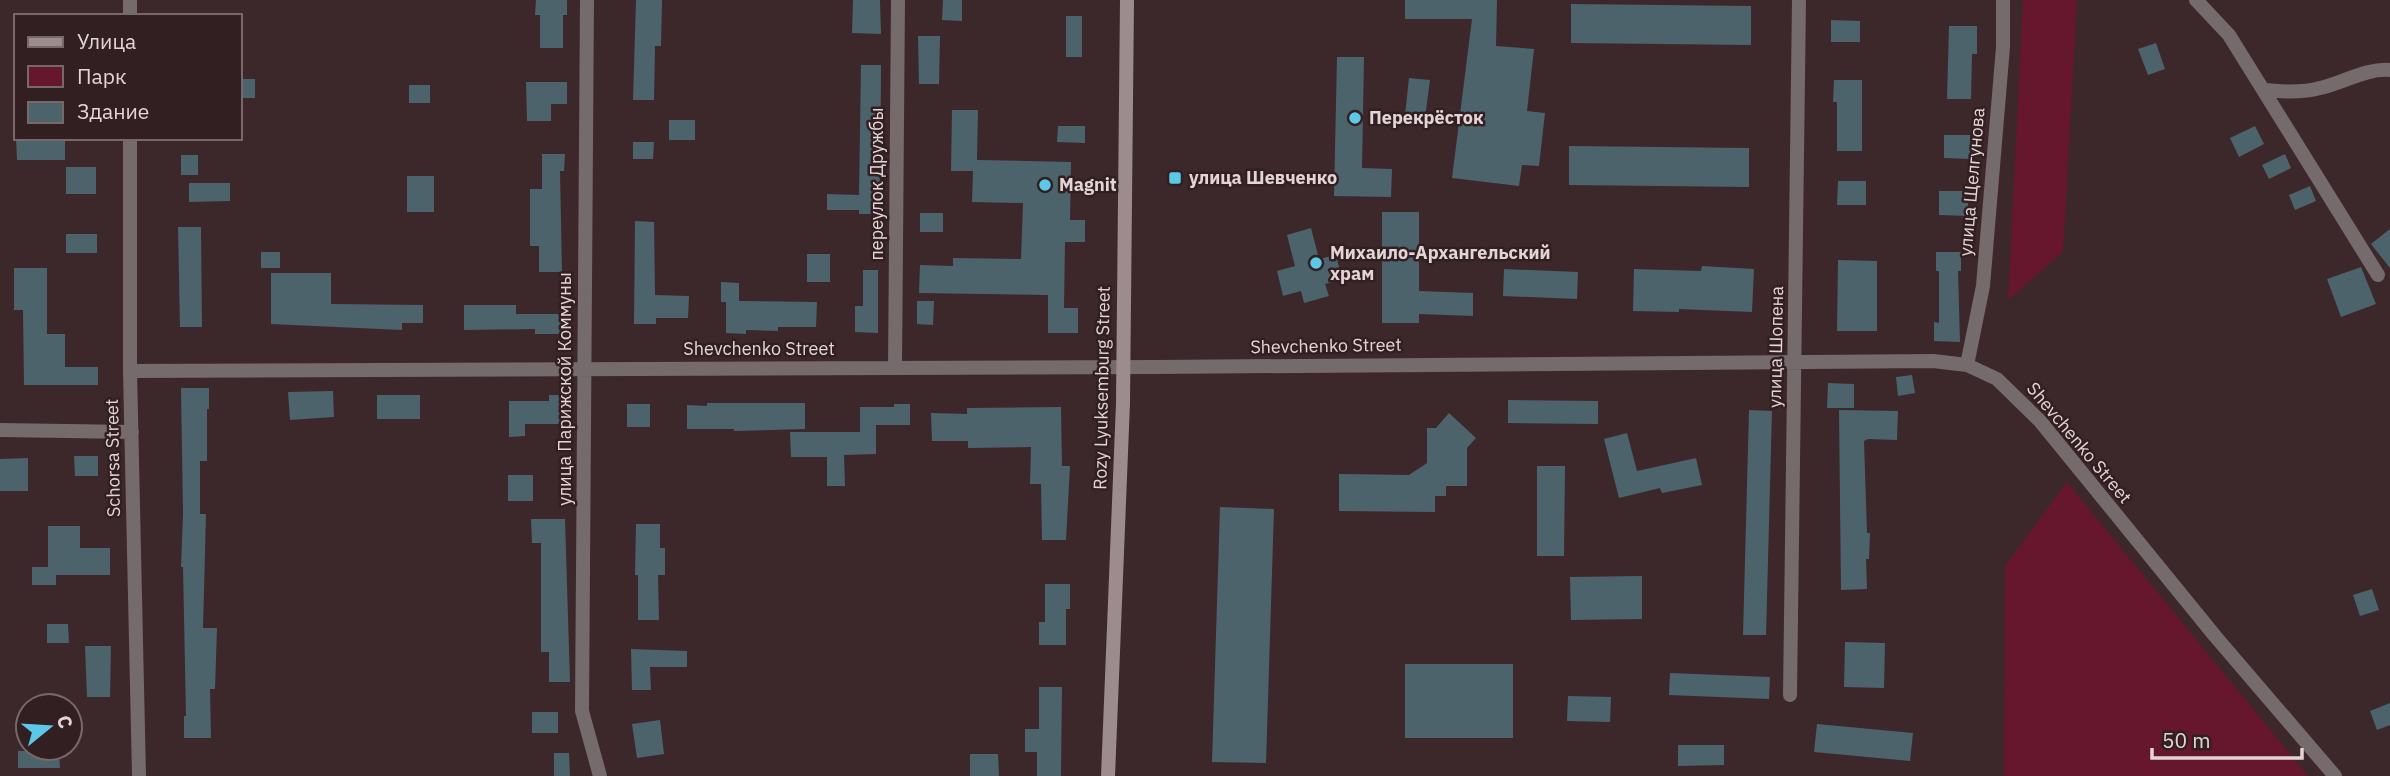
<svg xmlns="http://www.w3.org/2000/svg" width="2390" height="776" font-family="'IBM Plex Sans',sans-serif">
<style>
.green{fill:#66172e}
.building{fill:#4c636b}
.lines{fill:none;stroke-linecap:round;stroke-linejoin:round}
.minor{stroke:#756a6c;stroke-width:14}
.secondary{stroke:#9c8c8e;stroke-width:14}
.poi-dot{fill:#5dc7e8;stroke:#321f22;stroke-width:2.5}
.labels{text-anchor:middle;stroke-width:5;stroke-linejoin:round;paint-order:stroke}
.poi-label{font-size:18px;font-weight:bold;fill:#e3d5d7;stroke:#321f22;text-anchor:start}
.street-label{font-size:18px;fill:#e3d5d7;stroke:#321f22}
</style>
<rect width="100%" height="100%" fill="#3c282b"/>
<path class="green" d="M2023,0h54l-14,252 -55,48z
M2067,482l241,294h-304l1,-210z"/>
<path class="building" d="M536,0h31v15h-4v33h-23v-33h-5z
M636,0h26l-1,46h-6l-1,54h-21z
M853,0h27l1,34 -29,-1z
M943,0h19v21l-20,-1z
M1405,0h92l-1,46 38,3 -7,62 18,2 -6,53 -17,-1 -3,21 -67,-8 20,-159h-67z
M1571,4l180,2v39l-180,-2z
M1066,16h16v41h-16z
M1831,20l29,1v21h-29z
M1949,26h28v28h-5l-1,45h-24z
M918,36h22l-1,48h-20z
M2156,43l9,26 -17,6 -10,-26z
M1337,57h27l-2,111 30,1 -1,28 -57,-1z
M861,65h20l-1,149h-21v-4h-32v-16l32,1z
M1409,78l21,2 -5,38 -20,-3z
M240,79h15v19h-15z
M1834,80h28v71h-25v-49h-4z
M526,82h41v22h-16v17h-24z
M409,85h21v18h-21z
M952,110h26l-1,50 94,2 -1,58h15v22h-20l-1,66h14v25h-30v-38l-129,-2 1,-28 33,1v-8l68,1 2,-56 -51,-1 1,-31h-22z
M669,120h26v20h-26z
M1058,126h27v17l-28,-1z
M2255,126l9,18 -25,13 -9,-19z
M1944,135h26v24l-26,-1z
M16,138h49v22h-48z
M633,142h21l-1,17h-20z
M1569,146l180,2v39l-180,-2z
M542,154h23l-1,17h-4l2,101h-23v-26h-9v-57h12z
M2285,154l6,14 -22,11 -7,-14z
M181,155h17v20h-17z
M66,167h30v27h-30z
M407,176h27v36h-27z
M1838,181h28v24h-29z
M189,183h41v18l-41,1z
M2310,186l6,15 -21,9 -6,-15z
M1939,191h29v25l-29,-1z
M1382,212h37v79l54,2v23l-54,-2v9h-37z
M920,213h23v19h-23z
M635,221l19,1 1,73 34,1 -1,22h-32v6h-22z
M178,227h23l1,100h-22z
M1311,228l8,31 17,-4 6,25 -17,4 4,12 -25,7 -3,-12 -18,5 -6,-25 18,-5 -8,-31z
M2390,229v39l-19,-24z
M66,234h31v19h-31z
M261,252h19v16h-19z
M1936,252h25v19h-3l2,71 -26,-1v-19l5,1v-52h-3z
M807,254h23v28h-23z
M1838,260l39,1v70h-40z
M1702,266l52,3 -2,43 -73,-3v3l-46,-1 1,-42 67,2z
M2361,267l15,37 -35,13 -14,-38z
M14,268h33v66h18v33h33v18h-74l-1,-75h-9z
M1504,269l74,3 -1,27 -74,-3z
M863,270h15v63l-23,-1v-26h8z
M271,273h60v31l92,1v18h-21v7l-131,-6z
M721,282l18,1v18l78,1 -1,25h-38v4l-32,-1v4l-20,-1v-31h-5z
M917,301h17l-1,24 -16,-1z
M464,305h52v9h46l1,20h-28v-5l-71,1z
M1912,375l3,18 -17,3 -2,-19z
M1828,383l26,1v24h-27z
M181,388h28v21h-2v52h-7v53h6l-3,114h14l-2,61h-5l1,49h-27v-22h2l-3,-149h-2l2,-53z
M333,391l1,26 -44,3 -2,-28z
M377,395h43v24h-43z
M549,395h15v29h-39v12l-16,1v-36h40z
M1508,400l90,1v23l-90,-1z
M707,403h98v26l-71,2v-2h-47v-24l20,1z
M627,404h23v23h-23z
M894,404h16v21h-34v29l-32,1 1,31h-18v-29h-36l-1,-25h70v-25h34z
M1061,407l1,59h8l-4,74h-24l-1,-56h-11l1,-37 -63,1v-7h-36l-1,-28 36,1v-6z
M1749,410l23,1 -6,224h-23z
M1839,410l59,1 -1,29 -29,-1 -4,2 3,92h3l-1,26h-3l1,30 -26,1z
M1449,413l27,25 -9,10v38h-21v10h-11v16l-96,-1v-37l70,1 18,-12v-35h9z
M1627,433l10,38 59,-13 6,27 -40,8 -2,-5 -41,10 -15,-59z
M74,456h24v20h-23z
M28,458v33h-28v-32z
M1537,466h28l-1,90h-27z
M508,475h25v26h-25z
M1220,507l54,2 -8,254 -54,-1z
M531,519h34l5,163h-21v-30h-8v-109h-9z
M636,524h24v24h5v27h-7l1,45h-21v-45h-3z
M48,526h32v22h30v27h-54v10h-24v-18h16z
M1642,576v43l-71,1 -1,-43z
M1045,584h25v25h-4v36h-27v-23h6z
M2372,589l7,21 -19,6 -7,-21z
M47,624h21l1,19h-22z
M1845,642l40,1 -1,45 -40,-1z
M85,646h26l-1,51h-23z
M631,649l56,2v16h-37l1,23h-19z
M1405,664h108v74h-108z
M1670,673l100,4 -1,22 -100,-4z
M1039,687h23l-1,89h-24v-24h-12v-23h14z
M1568,696l43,1 -1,25 -43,-1z
M2390,703v22l-13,5 -7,-19z
M532,712h26v21h-26z
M660,720l4,34 -27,4 -5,-34z
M1817,724l96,9 -3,28 -96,-9z
M1678,745h46v20l-46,1z
M18,751h41l1,17h-42z
M554,753h15l1,23h-16z
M970,754h28l1,22h-29z"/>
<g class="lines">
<path class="minor" d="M587,0l-5,711 18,65
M2196,0l33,35 149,240
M130,16v-16
M2265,90c18,2 37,3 55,-2 23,-5 46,-20 70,-18
M130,138v233l9,405
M1967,365l16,-79 20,-239v-47
M895,368l3,-368
M130,371l1027,-4 776,-6 34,4 30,14 43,42 175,215 120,140
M0,430l132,2
M1790,695l9,-695"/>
<path class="secondary" d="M1108,776l15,-373 4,-403"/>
</g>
<g class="poi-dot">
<circle cx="1355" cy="118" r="7"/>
<rect x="1168" y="171" width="14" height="14" rx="3.5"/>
<circle cx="1045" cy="185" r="7"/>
<circle cx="1316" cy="263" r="7"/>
</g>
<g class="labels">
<g class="poi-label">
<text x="1369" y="124">Перекрёсток</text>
<text x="1189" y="184">улица Шевченко</text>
<text x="1059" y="191">Magnit</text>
<text x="1330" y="259">Михаило-Архангельский<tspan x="1330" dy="21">храм</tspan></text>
</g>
<g class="street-label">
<text transform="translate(1972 182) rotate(-85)" y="6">улица Щелгунова</text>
<text transform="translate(877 184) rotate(-90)" y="6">переулок Дружбы</text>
<text transform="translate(1326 346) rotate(-1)" y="6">Shevchenko Street</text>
<text transform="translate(1776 347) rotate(-89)" y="6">улица Шопена</text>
<text x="759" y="355">Shevchenko Street</text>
<text transform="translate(1102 388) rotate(-89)" y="6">Rozy Lyuksemburg Street</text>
<text transform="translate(565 389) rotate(-90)" y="6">улица Парижской Коммуны</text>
<text transform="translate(2079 443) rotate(50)" y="6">Shevchenko Street</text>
<text transform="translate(113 458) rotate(-91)" y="6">Schorsa Street</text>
</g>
</g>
<rect x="14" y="14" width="228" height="126" fill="#321f22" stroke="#79686a" stroke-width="2"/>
<rect x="28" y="37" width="35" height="10" fill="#9c8c8e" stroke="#79686a" stroke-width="2"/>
<text x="77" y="49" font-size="21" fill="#e3d5d7">Улица</text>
<rect x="28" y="66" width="35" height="21" fill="#66172e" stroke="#79686a" stroke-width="2"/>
<text x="77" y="84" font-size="21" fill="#e3d5d7">Парк</text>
<rect x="28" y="102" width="35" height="21" fill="#4c636b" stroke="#79686a" stroke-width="2"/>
<text x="77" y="119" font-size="21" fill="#e3d5d7">Здание</text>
<g transform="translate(49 727) rotate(72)"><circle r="33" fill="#321f22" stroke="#79686a" stroke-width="2"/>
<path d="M0-5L12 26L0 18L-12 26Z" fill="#5dc7e8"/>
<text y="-10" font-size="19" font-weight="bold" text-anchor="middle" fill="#e3d5d7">С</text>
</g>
<path d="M2152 748v10h150v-10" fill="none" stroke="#e3d5d7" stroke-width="3.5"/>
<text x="2162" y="748" font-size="21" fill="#e3d5d7" stroke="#321f22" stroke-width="5" paint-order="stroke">50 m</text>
</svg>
